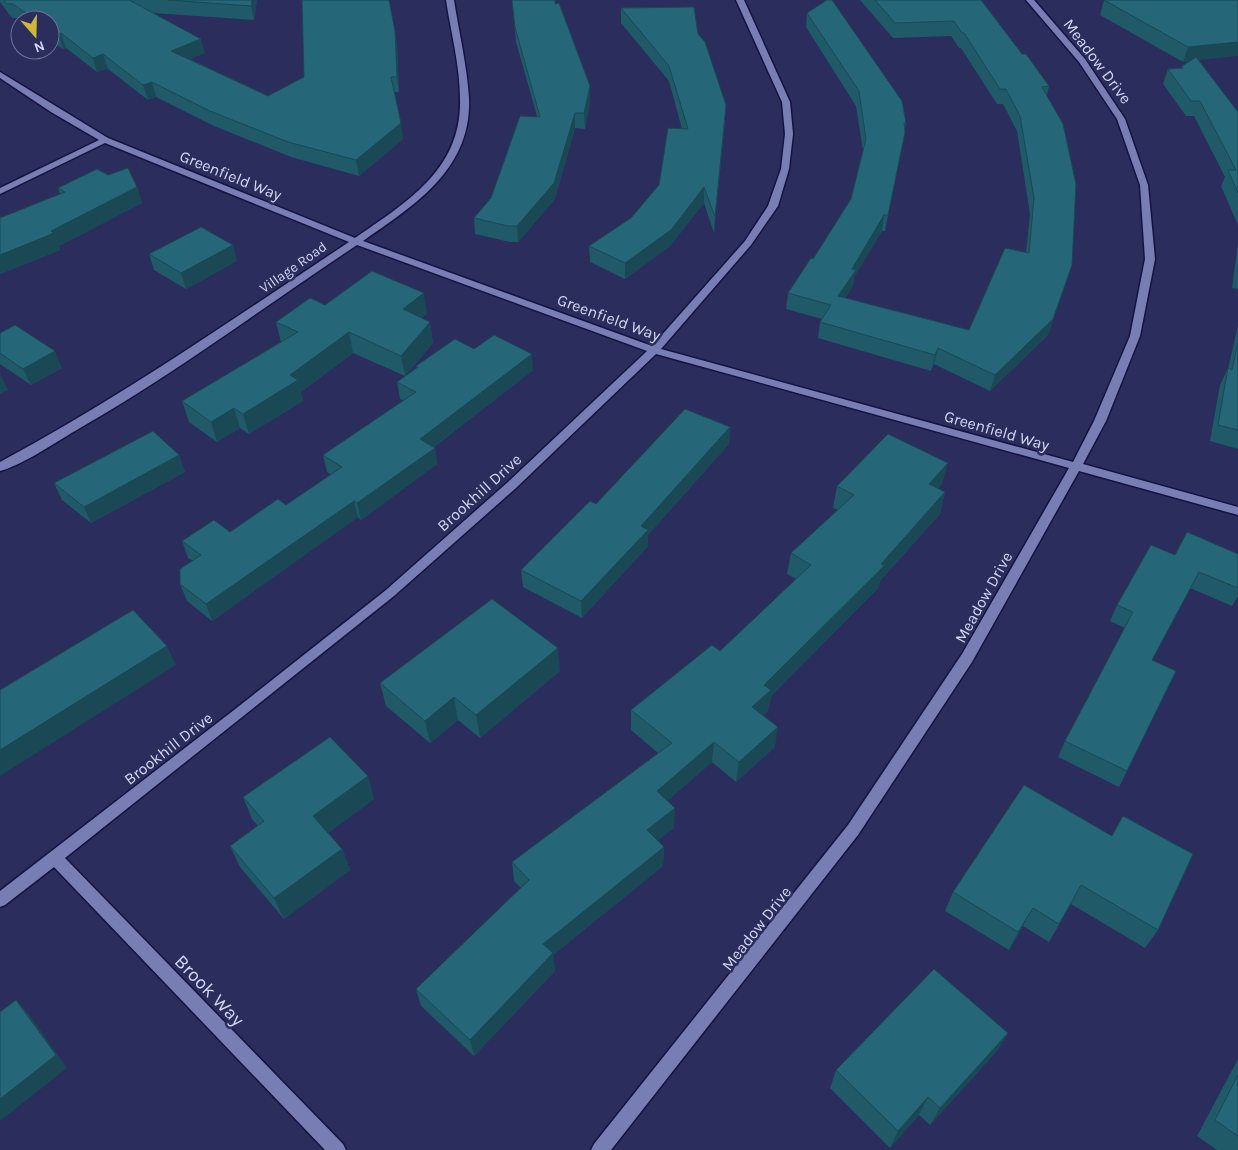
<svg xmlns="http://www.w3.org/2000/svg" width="1238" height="1150" font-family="Karla,sans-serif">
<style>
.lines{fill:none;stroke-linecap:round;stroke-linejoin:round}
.minor-casing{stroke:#151340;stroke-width:3}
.minor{fill:#787eb4;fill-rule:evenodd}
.wall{fill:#205968}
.shaded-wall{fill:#1a4855}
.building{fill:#256779;stroke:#1a4855}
.labels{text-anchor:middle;stroke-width:5;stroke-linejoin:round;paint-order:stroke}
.far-street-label{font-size:14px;fill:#d2d7f5;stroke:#2b2d5c}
.street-label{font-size:16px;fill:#d2d7f5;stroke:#2b2d5c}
.near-street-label{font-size:19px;fill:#d2d7f5;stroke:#2b2d5c}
</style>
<rect width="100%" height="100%" fill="#2b2d5c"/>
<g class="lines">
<g class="minor-casing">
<path id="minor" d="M446,0h8c5,33 13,65 15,98 3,71 -54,107 -106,143l289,105 93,-105 23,-35 13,-37 4,-35 -3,-32 -46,-102h8l46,102 3,32 -4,35 -11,37 -27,39 -90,104 412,113 21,-41 36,-85 15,-77 -5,-74 -23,-66 -38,-57 -53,-62h8l51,59 40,60 23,66 7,74 -15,77 -34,85 -23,43 155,43v8l-159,-44 -107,191 -114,173 -247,315h-20l3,-6 254,-319 114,-171 107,-186 -413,-114 -140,134 -122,108 -329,262 278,286 3,6h-21l-271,-283 -49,38 -5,2v-16l234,-181 152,-120 122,-108 139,-131 -290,-106c-92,61 -181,128 -277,183 -21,12 -57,37 -80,43v-9c122,-65 234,-144 349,-220l-244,-99 -105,51v-6l99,-48 -48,-28 -51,-34v-6l108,66 247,100c52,-36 107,-69 105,-139 0,-33 -9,-66 -14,-99z"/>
</g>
<use href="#minor" class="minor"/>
</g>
<path class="wall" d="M0,0h257l-3,20 -101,-7 52,40 -15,6 78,37 127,-65 2,15 2,46h-5l9,47 -44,37 -68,-19 -77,-31 -58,-29 -8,3 -40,-31 -11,3 -31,-24 -3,1 -13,-9v-20h-29l-3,-2h-6l-12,-16z
M512,0l43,4 35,82v16l-5,27 -10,-1 -20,71 -37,43h-8l-35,-8 -1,-16 17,-20 46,-82 -21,-74z
M860,0h121l41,54 27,32 -2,9 25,170 -24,70 -58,56 -56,-27 -3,7 -113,-33 2,-16 2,-3 -36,-10 2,-16 25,-34 38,-60 12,-48 -7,-45 -50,-79 1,-14 99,110 -21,108h-3l-28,46 -1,9 -8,12 124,32 57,-77 4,-39 -13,-83 -14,-27h-6l-36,-56h-2l-8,-12 -58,2z
M1104,0h134l-39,60 39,52v113l-17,-39 4,-9 -31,-61h-8l-23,-32 5,-15 13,-1 1,-2 7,-5 -6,1 -83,-47z
M621,8l77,26 27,86 -11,113 -10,-30 -34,43 -45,33 -35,-17 -1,-16 42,-28 28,-33 23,-56 -13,-48 -48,-58z
M108,175l29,12 5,16 -83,43 1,4 -60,24v-56l60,-24 -2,-6z
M1238,243v46l-6,-1z
M149,254l88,7 -51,28 -32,-19z
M325,305l102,9 -6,4 9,4 3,21 -28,33 -52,-23 -52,39 2,9 -54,33 -9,-6 -23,14 -28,-20 -7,-21 99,-59 -5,-20z
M1238,325v124l-28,-8 10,-56 8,-17v1z
M0,333l62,35 -31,17 -31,-21z
M474,349l59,21 -99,77 1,1 2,16 -76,56 -3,-3 -146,104 -25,-20 -7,-17 13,-23 -5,-3 -6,-17 48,-9 56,-27 45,-30 -4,-3 -4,-17 81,-54 -4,-2 -3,-17 19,-13v-3z
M730,427l-1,17 -81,91v11l-66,72 -59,-31 -2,-17 75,-66z
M179,455l6,17 -94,51 -29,-23 -8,-17z
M942,484l-4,5 7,3 -5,22 -60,67 -1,6 -108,109 -3,15 -5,4 12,32 -39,35 -24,-20 -45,39 7,27 -16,12 6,7 -1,19 -110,89 2,16 -81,85 -53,-50 -5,-17 105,-101 -7,-7 -2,-19 146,-109 -27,-23v-20l89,-59 76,-72 -9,-5 4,-21 47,-43 -5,-2 4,-22z
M1238,554v42l-6,10 -42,-18 -38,72 -25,111 -8,16 -61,-30 7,-16 60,-113 -15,-7 7,-16 58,-50z
M560,671l-80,67 -22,-18 -28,23 -44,-37 -6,-23z
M368,776l6,23 -46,34 14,16 8,21 -66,49 -44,-52 -10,-21 28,-20 -6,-7 -9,-22z
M1024,785l134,145 -13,18 -74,-44 -22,38 -26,-16 -14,24 -64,-39 8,-19z
M1008,1033l-11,18 -67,74 -11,-10 -29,33 -60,-60 6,-18z
M1238,1059v91h-21l-20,-14z"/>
<path class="shaded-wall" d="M252,0h5l-3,20 -3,-14z
M395,31l2,15 2,46 -2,-15z
M61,33l5,15 -3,1 -5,-15z
M201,39l4,14 -30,12 -4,-14z
M1238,42v14l-55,6 5,-15z
M103,54l5,15 -11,3 -4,-14z
M152,82l4,15 -8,3 -5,-15z
M590,86v16l-5,27 -1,-16z
M726,105l-1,15 -11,113 1,-16z
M575,113v15l-20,71 -37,43 -1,-16z
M401,123l2,16 -44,37 -3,-16z
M137,187l5,16 -83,43 1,4 -60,24v-19l51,-24z
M704,187v16l-34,43 -45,33v-16z
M884,215l-2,16 -28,46 -1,9 -17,26 2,-16 14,-27z
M233,245l4,16 -51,28 -5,-16z
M1072,265l-24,70 -58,56 5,-16z
M424,293l3,21 -21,16 -3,-21z
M430,322l3,21 -28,33 -4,-20z
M349,332l4,21 -52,39 2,9 -54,33 -6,-20 47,-39z
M938,348l-4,16 -3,7 4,-16z
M55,351l7,17 -31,17 -8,-16z
M532,354l1,16 -110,85 -3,-16z
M0,373l8,17 -8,4z
M234,408l6,20 -23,14 -6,-20z
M730,427l-1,17 -81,91v11l-66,72 -1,-17 60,-75z
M435,448l2,16 -76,56 -4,-17z
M179,455l6,17 -94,51 -7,-16z
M948,463l-6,21 -19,21 6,-21z
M945,492l-5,22 -60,67 -1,6 -108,109 -3,15 -19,16 3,-20 12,-22 117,-121z
M354,501l4,16 -146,104 -6,-17z
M167,646l9,19 -176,111v-26z
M558,648l2,23 -80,67 -4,-23z
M454,697l4,23 -28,23 -5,-22z
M778,727l-3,20 -39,35 3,-20z
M714,742l-2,20 -56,49 1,-20z
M368,776l6,23 -53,39 -8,-22z
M675,808l-1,20 -27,21v-19z
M664,847l-1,19 -110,89 2,16 -81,85 -4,-16 73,-96z
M342,849l8,21 -66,49 -10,-21z
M1033,908l-10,18 -14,24 9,-18z
M16,1000l12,13 39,55 -67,53v-22z
M1008,1033l-11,18 -67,74 10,-17z
M928,1097l-9,18 -29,33 8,-17z"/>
<path class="building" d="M4,0h125l72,39 -30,12 97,45 36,-19 -2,-77h87l6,31 2,46h-6l10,46 -45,37 -68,-18 -78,-31 -58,-29 -9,3 -40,-31 -10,4 -32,-25 -3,1 -8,-5v-9h-13l-24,-16h-6z
M168,0h84l-1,6z
M512,0h43v4l4,-1 31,83 -6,27h-9l-21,70 -37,43h-9l-34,-8 17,-20 29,-82 20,1 -25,-90z
M827,0h5l70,101 4,22h-2l1,9 -17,83h-4l-32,54 4,1 -18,26 131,34 36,-82 24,5 5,-55 -14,-82 -14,-27h-6l-36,-56h-2l-8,-12 -59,2 -20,-23h106l41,54h4l23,32 -7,1 21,37 13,60 -4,81 -19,54 -58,56 -57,-27 -3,7 -115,-33 11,-17 -43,-12 23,-35 2,1 38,-60 15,-60 -7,-48 -52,-78z
M1104,0h134v42l-50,5z
M694,7l4,27 7,8 21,63 -11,112 -11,-30 -33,43 -46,33 -36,-17 42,-28 28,-33 9,-57 20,1 -19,-63 -48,-58z
M1196,57l42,55v81l-10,-23h8l-36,-69h-9l-23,-32 15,-1 -1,-2z
M128,168l9,19 -86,44 3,2 -54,22v-37l65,-26 -7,-4 39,-19 11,6z
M201,227l32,18 -52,28 -32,-19z
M372,271l52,22 -21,16 27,13 -29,34 -52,-24 -59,43 8,5 -55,34 -9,-6 -23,14 -29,-21 116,-69 -22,-10 34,-24 15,7z
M15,325l40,26 -32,18 -23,-16v-20z
M494,335l38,19 -112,85 15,9 -78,55 -3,-2 -148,103 -26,-20v-15l21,-14 -19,-14 32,-21 16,12 48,-33 8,6 56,-38 -19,-12 93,-63 -19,-10 21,-15 -2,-1 39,-27 19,10z
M1238,343v87l-20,-5 10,-57 4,2z
M685,409l45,18 -89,99 7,4 -67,71 -60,-31 69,-69 6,3z
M153,431l26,24 -95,52 -30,-24z
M888,434l60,29 -19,21 16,8 -64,72 3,2 -120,119 7,5 -19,17 26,20 -39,35 -25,-20 -57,49 18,17 -28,22 17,17 -121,97 10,9 -83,87 -54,-51 113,-109 -17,-18 160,-119 -41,-33 81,-65 8,6 91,-86 -20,-12 63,-58 -17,-9z
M1187,532l51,22v34l-39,-16 -47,88 24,11 -49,100 -62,-30 68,-129 -16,-7 34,-60 24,10z
M492,599l66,49 -82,67 -22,-18 -29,24 -45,-38z
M133,610l34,36 -167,104v-60z
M330,737l38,39 -55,40 29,33 -68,49 -44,-52 34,-25 -21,-24z
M1024,785l88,51 11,-20 70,38 -35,76 -77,-45 -22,39 -26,-16 -15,24 -65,-40z
M934,969l74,64 -68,75 -12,-11 -30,34 -62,-61z
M16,1000l40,55 -56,44v-87z
M1238,1075v61l-23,-16z"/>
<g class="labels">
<g class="far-street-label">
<text transform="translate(293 267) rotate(-35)" y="5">Village Road</text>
</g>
<g class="street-label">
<text transform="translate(1098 61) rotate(53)" y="6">Meadow Drive</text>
<text transform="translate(231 175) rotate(22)" y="6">Greenfield Way</text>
<text transform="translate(609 317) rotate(20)" y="6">Greenfield Way</text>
<text transform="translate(997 430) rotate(16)" y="6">Greenfield Way</text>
<text transform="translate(479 492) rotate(-42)" y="6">Brookhill Drive</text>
<text transform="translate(983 597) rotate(-61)" y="6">Meadow Drive</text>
<text transform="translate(168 748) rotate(-38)" y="6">Brookhill Drive</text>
<text transform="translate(756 928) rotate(-52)" y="6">Meadow Drive</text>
</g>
<g class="near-street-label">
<text transform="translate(210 990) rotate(46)" y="7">Brook Way</text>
</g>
</g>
<g transform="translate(35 35) rotate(160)"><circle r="24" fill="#2b2d5c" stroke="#6e7199"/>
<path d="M0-4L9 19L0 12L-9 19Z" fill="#cfb837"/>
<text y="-8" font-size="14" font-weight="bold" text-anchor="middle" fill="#d2d7f5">N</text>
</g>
</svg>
